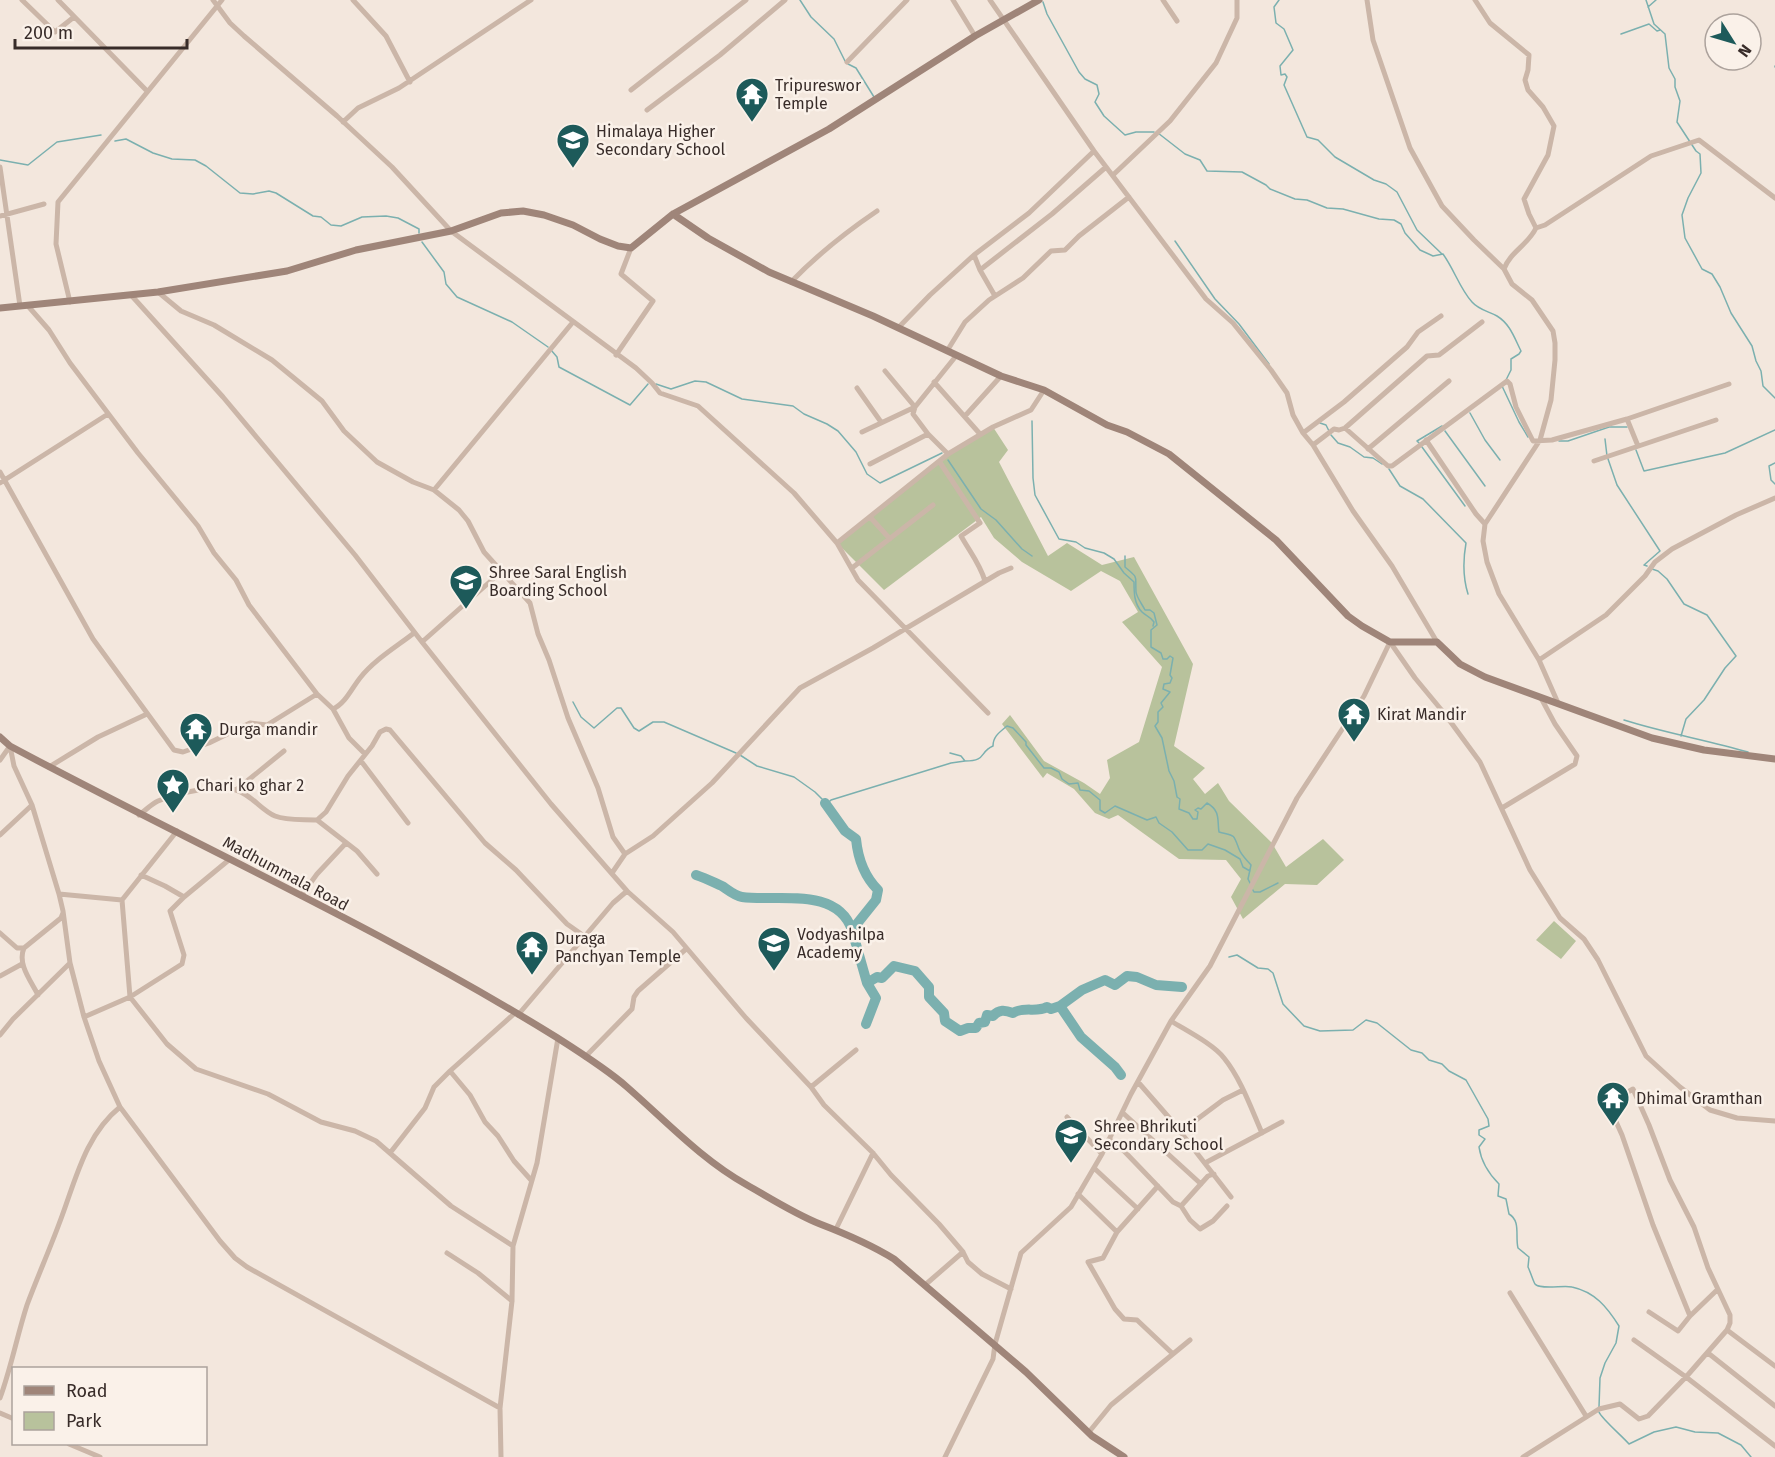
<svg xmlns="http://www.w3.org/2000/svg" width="1775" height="1457" font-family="'Fira Sans',sans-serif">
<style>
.green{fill:#b8c29c}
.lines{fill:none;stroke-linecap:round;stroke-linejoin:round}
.stream{stroke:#7bb0af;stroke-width:1.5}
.river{stroke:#7bb0af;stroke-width:10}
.street{stroke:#cbb6a8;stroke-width:5}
.secondary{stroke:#9f8579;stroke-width:7}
.labels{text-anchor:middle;stroke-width:5;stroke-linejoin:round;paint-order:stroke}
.poi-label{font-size:16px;fill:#382c29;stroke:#faf1e9;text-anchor:start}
.street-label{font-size:16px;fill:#382c29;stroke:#faf1e9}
</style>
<rect width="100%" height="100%" fill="#f3e7dd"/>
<path class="green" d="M993,427l15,23 -9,12 49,94 19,-13 35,22 32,-8 59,107 -19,82 31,22 -12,11 12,15 13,-11 11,18 43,42 14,24 37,-28 21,21 -27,25 -32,-1 -42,35 -12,-22 10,-18 -15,-19 -47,-1 -61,-44 -9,4 -14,-6 -21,-24 -27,-16 -4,5 -41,-54 8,-9 34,46 40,22 16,11 10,-16 -3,-18 32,-18 23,-75 -40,-45 16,-10 -18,-31 -19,-10 -30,20 -49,-29 -28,-24 -13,-21 -97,73 -47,-47 111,-89z
M1554,921l22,20 -15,18 -25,-19z"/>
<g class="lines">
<path class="stream" d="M800,0l11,17 23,22 11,22
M1279,0l-5,7 2,16 8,6 9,21 -13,16 1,9 4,-1 2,3 -3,8 23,52 11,3 17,17 39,23 12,4 11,8 20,38 25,24
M1646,0l8,24 11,10 4,34 6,11v8l5,14 -3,21 19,29 4,3 1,19 -13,25 -6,17 3,23 17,31 10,5 8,13 11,26 21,33 4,15 5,10 2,15 12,12
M1043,2l4,12 32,58 6,7 12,6 2,9 -4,8 9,14 21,19 11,-3h18
M1648,7l8,-7
M1621,34l28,-10 8,7 3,-1
M848,64l8,4 18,29
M1775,66v1
M1158,133l27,21 15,6 7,11 35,1 24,13 4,4 25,10 12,1 20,8 16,1 36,10 15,1 7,4 4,9 15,17 13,6 10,-2c11,15 17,35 29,48 7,8 16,9 25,14 13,8 17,21 24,35l-2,3 -8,5v11l-5,10
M115,141l11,-2 27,14 19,6 23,1 11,6 34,27 13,1 16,-3 7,2 37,23 8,1 10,8 10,1 21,-9 24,-1 12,2 21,11v4
M0,160l28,5 29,-23 44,-7
M1175,241l40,58 24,25 30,40
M422,242l22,30 2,12 11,13 55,25 36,25
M551,350l6,7 2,10 71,38 18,-21
M656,384l15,5 24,-8 11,1 36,17 51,7 11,8 23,10 11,7 18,21 11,22 13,9 62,-30
M1502,386l17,36 9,15
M1470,413l15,27 15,20
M1032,421l1,57 2,17 24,44 17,3 9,6 19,5 10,6 10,14 10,9c0,10 0,22 8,30 4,4 8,4 12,10l-1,4
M1320,423l6,2 3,6
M1445,431l40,55
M1331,435l7,8 12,4 14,10 9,1 9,6
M1605,439l2,17 10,29 43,66 -16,14 3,1
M1559,441h9l41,-14h18
M1419,443l-2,-2 25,-15
M1422,447l43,59
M1636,450l8,21 81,-18 50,-23
M948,460l33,49 15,11 26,29 10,7
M1775,463l-6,3 2,14 4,4
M1389,469l11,17 23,13 43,44c-3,17 -3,35 2,51
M1125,556v11c14,12 10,7 11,25 1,6 6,12 9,18h5l4,3 3,12 -6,5v17l10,6 2,6h4l3,-3 3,2 -3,17 2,3 -2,5 -6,1 -1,5 7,3 -9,11 2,4 -5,5v10l-3,4 7,12 7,33 5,10 3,16 3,2 -1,10 10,4 4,6h4l1,-7 -3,-2 3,-2 3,1 6,-6c14,8 10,17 12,29 16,4 14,1 20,17 2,6 8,11 12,16l-3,14 2,4
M1652,569l6,2 9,8 17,25 23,11 29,41 -11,12 -21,32 -18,19 -5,17
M573,702l8,15 13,11 23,-20h4l13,20 5,3 14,-9h11l72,31
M1624,720c41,13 83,20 124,32
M950,753l11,3 4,5c22,0 14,-9 28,-15 0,-10 7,-14 14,-20l6,2 13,14v3l18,23h7l8,4 3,7 7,5 9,-1 2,7 9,1 11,9v10l5,3 10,-7 32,14 9,-3 3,6 13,9 16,18h14l6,-6 17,6 15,9 3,8 7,4
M740,755l17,11 37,11 21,15 12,12 4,-4 120,-37 14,-2
M1253,890l1,2h6l18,-9
M1229,957l8,-2 21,13 10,1 5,4 10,31 21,22 16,5 33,-1 13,-10 11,3 34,27 11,3 7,7 13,4 7,7 17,9 22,39 1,7 -10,4v5l6,4 -6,8c2,14 10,27 20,37l-1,12 8,3 3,15c12,7 6,22 9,34l11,9 -1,10c2,4 6,16 7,17 5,6 29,1 37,3 23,5 35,20 47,39l-3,17 -11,20 -5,15 -1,29
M1599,1412c2,6 23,24 30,32l25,-12 22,-5 19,5 23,1 23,12 10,12"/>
<path class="river" d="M825,803l20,28 11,8c2,20 8,37 22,51l-2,10 -24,30 15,53 9,15 -10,26
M696,875c9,3 17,7 26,11 6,4 13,10 20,11 35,5 95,-11 110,33
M867,983l10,-6 5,1 12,-12 21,5 14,16v10l15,16 1,8 15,10 8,-3h8l3,-5 6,-1 2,-7 6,1c6,-7 12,-6 20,-3 11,-7 23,0 34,-6l4,2 9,-3 22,-16 23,-10 10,5 12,-9 10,1 19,8 26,2
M1060,1006l21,31 34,30 6,8"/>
<path class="street" d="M22,0l33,32 19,-15
M58,0l89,91
M213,0l17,23 14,13 93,80 55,51 59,64 185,137 16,15 8,10 38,13 96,87 43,50 21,37 130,133
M353,0l33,36 24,46
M953,0l22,36
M990,0l104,151 112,148 27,24 38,47 16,23 6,22 10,18 10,12 40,66 39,55 45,76
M1163,0l14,21
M1367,0l6,40 37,108 32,58 32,34 30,29
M1475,0l15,23 39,32 -1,15 -3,10 3,10 15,17 11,19 -6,29 -24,44 5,15 7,14c-8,17 -26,24 -32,41l8,15 20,16 21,31 2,12v17l-4,40 -11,40 -55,84 -2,17 4,21 12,32 40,66 19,43
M847,62l60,-62
M631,90l115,-90
M647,110l73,-55 65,-55
M343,122l15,-14 41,-20 132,-88
M0,167l20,139
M1113,175l57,-54 46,-58 21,-45v-18
M0,216l44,-12
M1536,228l9,-3 106,-69 48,-16 76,58
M980,270l-6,-15 55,-42 65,-62
M791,282c26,-27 55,-50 86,-71
M158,292l23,19 33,14 58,35 50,41 22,30 33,31 36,20 21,8 139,-168
M131,295l92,102 132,158 67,87 129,162 76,87 46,41 73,86 65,69 13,18 49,48 18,22 48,49 24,28 5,10 14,12 29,15
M995,296l-15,-26 72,-56 54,-47
M70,302l-14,-58 2,-42 164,-202
M28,306l21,24 21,33 68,90 60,73 16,27 22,27 13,25 68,89
M898,328l32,-33 44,-40
M947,351l18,-29 24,-22 34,-22 28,-27 14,-1 14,-14 50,-39
M616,355l37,-54 -32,-27 10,-26
M934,382l46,52
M857,388l24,34
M965,416l36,-40
M1627,419l11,27
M1345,428l43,38h4l115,-85 3,3 6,23 17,34 19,-1 75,-21 102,-35
M862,432l53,-25 -30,-36
M1303,433l41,-31 63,-55 11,-15 23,-16
M928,434l-15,-20 2,-7 41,-51
M1426,440l50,74 9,10
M1313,445l21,-16 5,1 6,-2 82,-72 12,-1 43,-33
M1368,449l81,-68
M939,461l41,62 -19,13c9,16 19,28 24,45
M1594,461l122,-41
M870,464l58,-30 20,20
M0,472l93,167 81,111 9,2 26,-9 41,-20 17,2 50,-31 16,15 16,29 16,16
M0,483l108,-69
M434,490l25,20 9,11 16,31 46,51 8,31 11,26 19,58 30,70 15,49 12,17
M870,517l20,22
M837,543l111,-89 45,-27 38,-17 13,-20
M852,568l81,-63
M422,642l80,-71
M1390,642l25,36 29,35 36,49 50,108 30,48 24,21 14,21 48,96 34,31 30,23 27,8 38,3
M1539,660l67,-45 39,-39 10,-14 17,-13 64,-34 39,-17
M333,709c12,-5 19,-21 27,-31 14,-18 36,-31 54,-45
M0,760l10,-14 4,20 18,39 27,89 4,17 7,52 14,54 15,44 21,46 100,134 15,17 12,9 253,141
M361,761l47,62
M49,767l49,-30 49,-23
M236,790l48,-39
M1502,808l73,-44 2,-8 -22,-32 -14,-26
M139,815c6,-4 12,-11 19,-14 19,-8 59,-17 78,-11 16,5 25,20 39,26 12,5 29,3 42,4l9,-8 22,-36 24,-30 8,-14 6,-3 4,1 95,113 31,27 51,54 17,12
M317,820l40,31 20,23
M177,831l-55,69 8,97 37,47 29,25 72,25 53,28 34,9 21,10 75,65 62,40
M0,835l32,-30
M612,873l13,-19 28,-18 59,-53 88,-95 73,-40 126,-75 12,-5
M141,875l24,11 19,11 46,-38
M59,894l63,6
M301,896l16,-22 29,-31
M0,933l17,15h7c-7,16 7,33 14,47
M24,948l37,-30 2,-5
M0,976l22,-12
M515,1013l-65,58 20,24 15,27 13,14 16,25 17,19
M518,1015l95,-112 14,-12
M84,1017l46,-20 52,-33 2,-9 -14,-44 14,-14
M1171,1021c16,10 42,23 53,37 17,21 27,50 38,75
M0,1035l13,-16 57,-56
M585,1057l47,-48 2,-12 4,-6 48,-42
M1138,1082l34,39 59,76
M811,1087l45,-37
M1123,1113l78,71
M1067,1117l35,37
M1180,1132l43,-32 20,-10
M1109,1139l15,12 49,51 8,4 27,-30 6,-2
M390,1153l35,-45 9,-21 16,-16
M1205,1163l77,-41
M1094,1168l44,41
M1078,1194l39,38 41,-46
M1181,1206l9,14 10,9 13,-8 14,-15
M836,1229l37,-76
M1117,1232l-14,26 -15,4 27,47 9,10 13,1 36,34
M447,1253l31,20 34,28
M925,1285l38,-33
M1510,1293l76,123
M1690,1316l27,-26
M1727,1330l48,36
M1634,1340l52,37 89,69
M1708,1353l67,53
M0,1398c11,-30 17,-62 27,-93 10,-27 22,-54 32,-81 16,-41 25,-88 61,-117
M0,1413l14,6
M1089,1432l22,-27 79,-65
M69,1444l31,13
M501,1457l-1,-49 12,-107 1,-55 24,-83 21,-125
M945,1457l48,-98 2,-15 26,-91 50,-46 31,-53 29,-60 40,-73 39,-55 87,-168 67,-102 26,-54
M1523,1457l76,-48 21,-5 19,15 9,-3 38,-39 41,-47 3,-7v-8l-22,-47 -14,-41 -24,-47 -21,-55 -16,-36 -19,11 -5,6 13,29 31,90 37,91 -12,15 -29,-19"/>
<path class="secondary" d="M673,214l35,24 61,34 104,44 128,60 43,14 63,35 20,7 42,22 107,86 72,76 14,10 28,16h47l23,22 25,13 167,61 52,12 71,9
M0,308l158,-16 129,-21 69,-21 95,-19 50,-18 22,-2 21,4 29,10 27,14 18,7 13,2 42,-34 156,-85 146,-93 64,-36
M0,737l10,9c181,97 370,182 546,291 22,14 52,33 71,50 39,34 75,73 120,98 23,13 48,29 73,39 26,10 50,20 74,35l132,113 66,64 32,21"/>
</g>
<defs>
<g id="temple-pin" transform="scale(1.725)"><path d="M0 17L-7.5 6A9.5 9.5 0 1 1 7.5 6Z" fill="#1d5a5a" stroke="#faf1e9"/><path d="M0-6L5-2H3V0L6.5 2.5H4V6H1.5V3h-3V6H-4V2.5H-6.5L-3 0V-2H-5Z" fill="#fff"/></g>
<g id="school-pin" transform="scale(1.725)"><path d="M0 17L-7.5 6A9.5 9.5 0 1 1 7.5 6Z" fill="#1d5a5a" stroke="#faf1e9"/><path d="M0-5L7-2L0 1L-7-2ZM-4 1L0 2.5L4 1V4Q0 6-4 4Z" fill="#fff"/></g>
<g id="sight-pin" transform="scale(1.725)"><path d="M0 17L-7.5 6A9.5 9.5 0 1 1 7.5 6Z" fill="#1d5a5a" stroke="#faf1e9"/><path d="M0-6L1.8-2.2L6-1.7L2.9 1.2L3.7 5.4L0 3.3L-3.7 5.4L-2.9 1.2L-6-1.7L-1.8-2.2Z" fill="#fff"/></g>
</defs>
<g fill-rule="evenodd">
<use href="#temple-pin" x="752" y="94"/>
<use href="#school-pin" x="573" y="140"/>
<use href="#school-pin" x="466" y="581"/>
<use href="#temple-pin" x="1354" y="714"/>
<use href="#temple-pin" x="196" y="729"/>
<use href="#sight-pin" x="173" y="785"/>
<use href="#school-pin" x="774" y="943"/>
<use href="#temple-pin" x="532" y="947"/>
<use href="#temple-pin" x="1613" y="1098"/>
<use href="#school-pin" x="1071" y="1135"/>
</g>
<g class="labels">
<g class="poi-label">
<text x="775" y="91">Tripureswor<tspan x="775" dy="18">Temple</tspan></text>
<text x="596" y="137">Himalaya Higher<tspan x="596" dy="18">Secondary School</tspan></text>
<text x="489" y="578">Shree Saral English<tspan x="489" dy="18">Boarding School</tspan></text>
<text x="1377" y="720">Kirat Mandir</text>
<text x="219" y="735">Durga mandir</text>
<text x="196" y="791">Chari ko ghar 2</text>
<text x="797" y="940">Vodyashilpa<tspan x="797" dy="18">Academy</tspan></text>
<text x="555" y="944">Duraga<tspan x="555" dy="18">Panchyan Temple</tspan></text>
<text x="1636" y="1104">Dhimal Gramthan</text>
<text x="1094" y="1132">Shree Bhrikuti<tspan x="1094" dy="18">Secondary School</tspan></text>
</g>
<g class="street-label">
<text transform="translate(286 873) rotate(28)" y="6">Madhummala Road</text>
</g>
</g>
<rect x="12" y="1367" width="195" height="78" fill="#faf1e9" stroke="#aca29c" stroke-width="1.5"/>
<rect x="24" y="1386" width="30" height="9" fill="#9f8579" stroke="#aca29c" stroke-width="1.5"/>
<text x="66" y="1397" font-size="18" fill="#382c29">Road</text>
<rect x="24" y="1412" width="30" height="18" fill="#b8c29c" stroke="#aca29c" stroke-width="1.5"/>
<text x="66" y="1427" font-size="18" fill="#382c29">Park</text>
<g transform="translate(1733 42) rotate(127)"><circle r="28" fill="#faf1e9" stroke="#aca29c" stroke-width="1.5"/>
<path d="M0-4.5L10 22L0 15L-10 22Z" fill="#1d5a5a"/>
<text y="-9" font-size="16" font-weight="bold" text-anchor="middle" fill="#382c29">N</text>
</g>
<path d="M15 39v9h172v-9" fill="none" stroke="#382c29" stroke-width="3"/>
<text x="24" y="39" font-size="18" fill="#382c29" stroke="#faf1e9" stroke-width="4.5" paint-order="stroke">200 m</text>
</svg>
